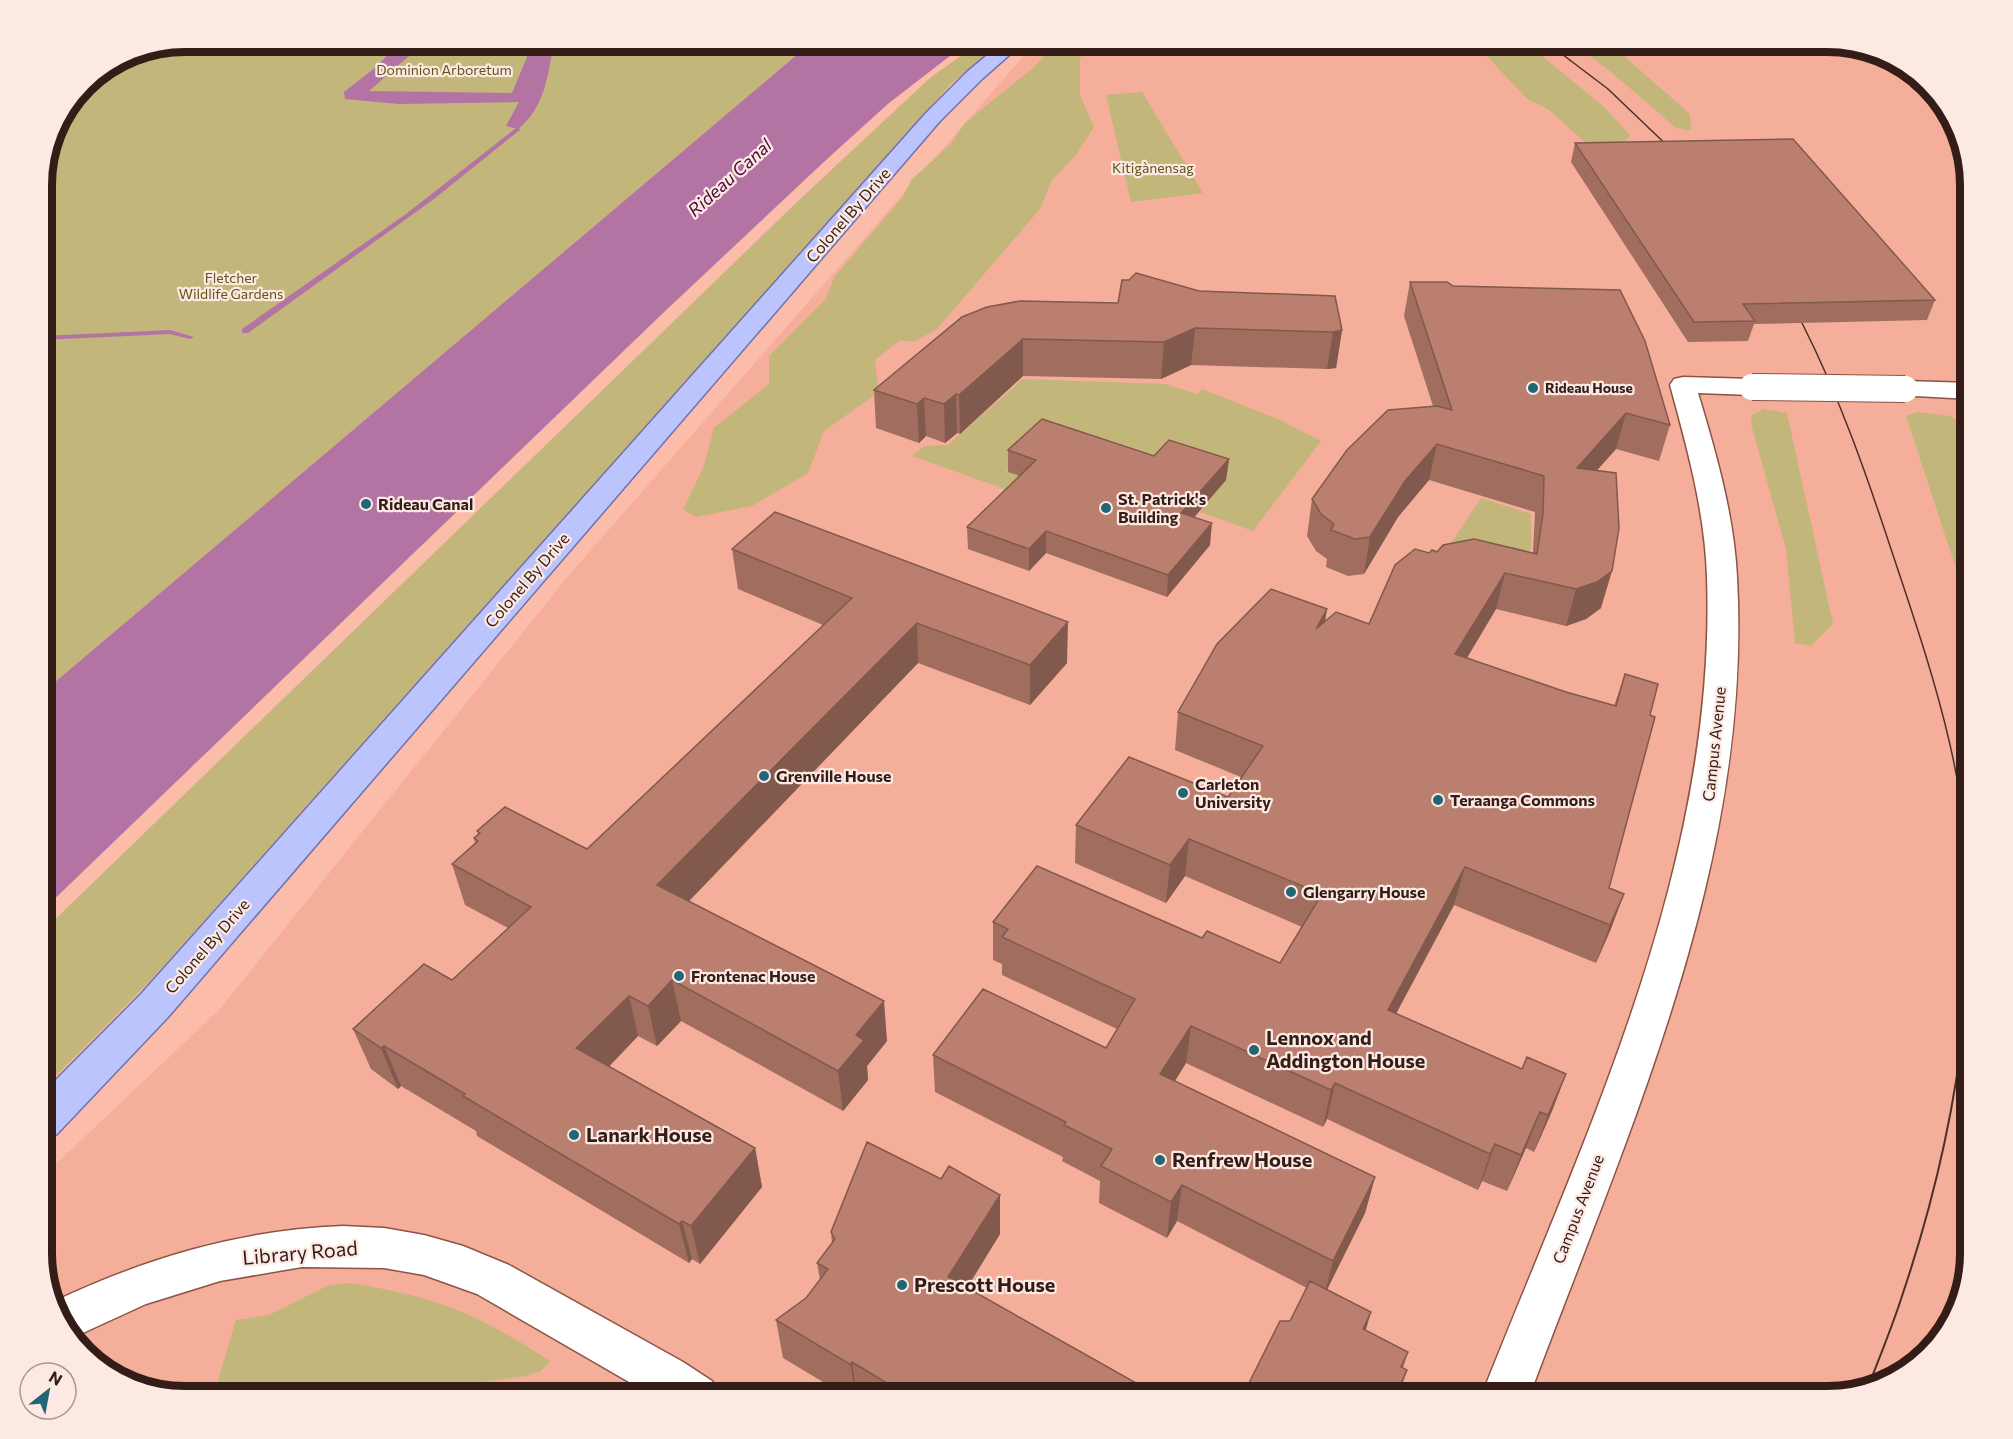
<svg xmlns="http://www.w3.org/2000/svg" width="2013" height="1439" font-family="Commissioner,sans-serif">
<style>
.built{fill:#f4ae9a}
.green{fill:#c3b67a}
.water{fill:#b374a3}
.lines{fill:none;stroke-linecap:round;stroke-linejoin:round}
.stream{fill:#b374a3;fill-rule:evenodd}
.minor-casing{stroke:#8b5444;stroke-width:3}
.major-casing{stroke:#7070ad;stroke-width:3}
.minor{fill:#fff;fill-rule:evenodd}
.major{fill:#bcc4fe;fill-rule:evenodd}
.tram-far1{stroke:#4c3028;stroke-width:1.5}
.tram{stroke:#4c3028;stroke-width:2}
.minor-bridge-casing{stroke:#8b5444;stroke-width:28;stroke-linecap:butt}
.minor-bridge{stroke:#fff;stroke-width:26}
.wall{fill:#a06d5f}
.shaded-wall{fill:#82594d}
.building{fill:#ba7f6e;stroke:#82594d;stroke-width:1.5}
.poi-dot{fill:#216676;stroke:#fde9e3;stroke-width:2}
.labels{text-anchor:middle;stroke-width:4.5;stroke-linejoin:round;paint-order:stroke}
.far-park-label{font-size:14px;fill:#615419;stroke:#fde9e3}
.far-poi-label{font-size:14px;font-weight:bold;fill:#341d16;stroke:#fde9e3;text-anchor:start}
.street-label{font-size:16px;fill:#341d16;stroke:#fde9e3}
.poi-label{font-size:16px;font-weight:bold;fill:#341d16;stroke:#fde9e3;text-anchor:start}
.water-label{font-size:18px;font-style:italic;fill:#470c3c;stroke:#fde9e3}
.near-poi-label{font-size:20px;font-weight:bold;fill:#341d16;stroke:#fde9e3;text-anchor:start}
.near-street-label{font-size:20px;fill:#341d16;stroke:#fde9e3}
.rim{fill:none;stroke:#341d16;stroke-width:8}
</style>
<rect width="100%" height="100%" fill="#fcbcaa"/>
<path class="built" d="M1049,42h778l47,8 40,22 42,50 15,64v1067l-8,46 -22,41 -50,42 -64,15h-1641l-47,-8 -40,-22 -42,-50 -15,-55v-85l177,-167 350,-435 454,-518z"/>
<path class="green" d="M186,42h626l-770,651v-517l15,-53 34,-45 40,-25z
M981,42h21l-51,42 -800,896 -109,110v-158l757,-732 132,-123z
M1057,42h38l-15,16v37l14,32 -19,29 -23,24 -12,29 -103,120 -23,13 -14,-2 -25,20 3,28 -6,9 -48,34 -16,42 -56,33 -56,11 -13,-7 20,-42 11,-40 55,-44v-28l56,-56 10,-24 67,-78 10,-19 38,-34 15,-22 69,-56z
M1470,42h55l79,65 26,28 -7,10 -37,-2 -38,-34 -21,-10 -45,-48z
M1571,42h37l82,72 1,17 -15,-3 -66,-57z
M1142,92l61,101 -72,9 -25,-107z
M1023,379l142,5 32,10 5,-5 76,30 43,22 -68,90 -53,-19 28,-34 -60,-20 -16,16 -110,-37 -36,34 18,6 -14,14 -98,-35 12,-10 24,-1z
M1764,409l23,4 46,211 -22,22 -16,-3 -9,-94 -35,-125 1,-9z
M1917,412l34,4 20,17v181l-65,-198z
M1481,498l50,16v33l-6,27 -84,-16z
M347,1283c86,12 131,31 203,78l-9,10 -15,5 -155,21h-158l23,-77 33,-5 58,-29z"/>
<path class="water" d="M400,42h25l-56,49 143,2 15,-36 -4,-15h31c-6,32 -9,66 -36,87l-12,-3 13,-24 -120,2 -54,-5 -1,-7 32,-25z
M812,42h156l-79,61 -63,57 -164,154 -620,597v-218z"/>
<g class="lines">
<path class="stream" d="M516,128l5,1 -87,70 -186,134h-6v-4l164,-115z
M170,330l24,7 -4,2 -20,-5 -128,6v-4z"/>
<g class="minor-casing">
<path id="minor" d="M1683,377l69,2 9,2 4,6 -4,6 -9,2 -54,-2c18,60 36,122 39,184 16,288 -110,556 -208,820h-48c104,-263 236,-531 226,-820 -2,-65 -20,-130 -37,-192l4,-6z
M1905,381l66,2v16l-75,-4 -4,-6 4,-6z
M343,1226l41,2 40,7 39,11 46,19 174,97 29,19 7,16h-64l-178,-103 -53,-19 -40,-7 -82,-1 -82,14 -74,23 -72,33 -17,-20 -4,-15c93,-44 187,-72 290,-76z"/>
</g>
<g class="major-casing">
<path id="major" d="M1003,42h21l-42,37 -42,42 -771,895 -112,118 -15,6v-46l99,-100 785,-881 42,-42z"/>
</g>
<use href="#minor" class="minor"/>
<use href="#major" class="major"/>
<path class="tram-far1" d="M1546,42l62,47 67,64
M1802,323c38,75 65,153 91,232 45,134 81,242 77,385"/>
<path class="tram" d="M1868,1387c12,-31 25,-62 35,-94 38,-113 63,-235 67,-354"/>
<g class="minor-bridge-casing">
<path id="minor-bridge" d="M1752,387l153,2"/>
</g>
<use href="#minor-bridge" class="minor-bridge"/>
</g>
<path class="wall" d="M1575,143l360,157 -8,20 -173,4 -6,17 -60,1 -117,-180z
M1410,282l260,143 -11,36 -43,-12 -20,22 5,137 -15,11 -20,7 -70,-17 -29,49 99,34 48,14 11,-32 25,41 -41,173 15,6 -14,37 -14,32 -142,-58 -58,109 126,55 44,5 -14,37 -18,41 -8,-4 -19,43 -25,-10 -4,9 -151,-71 -4,8 -137,-64 -11,18 200,96 -10,36 -38,76 39,41 42,22 -5,16 -113,-47 17,-33 -130,-67 -10,17 -68,-35 1,-22 -38,-20 1,-4 -128,-65 -2,-37 173,-7 11,-19 -115,-54v-11l-9,-4v-38l209,16 78,25 22,-36 -117,-51 -19,27 -91,-40 1,-38 152,-28 13,-20 -66,-27 3,-38 149,-103 -2,12 44,3 60,-71 8,-1 96,1 2,-41 -106,-32 -31,37 -34,57 -16,2 -22,-9 1,-8 -11,-8 -9,-15 5,-37 121,-93 -29,-90z
M1199,291l143,39 -6,38 -9,1 -136,-4 -30,14 -138,-3 -63,58 -3,-1 -12,10 -19,-7 -7,7 -43,-15 -2,-38 244,-87z
M1008,450l221,9 -3,21 -32,37 16,28 -43,52 -121,-44 -17,18 -61,-22 -1,-22 53,-51 -12,-4z
M732,549l335,114 -37,42 -112,-42 -229,238 198,140 -20,25 1,14 -25,31 -162,-90 -24,25 -19,-10 -29,31 146,81 7,39 -62,77 -8,-5 -3,4 -212,-127 -1,-5 -75,-45 -3,3 -27,-20 -18,-40 99,-49 56,-52 -43,-23 -13,-41 23,-21 -1,-5 4,-4 -1,-3 110,18 236,-224 -85,-36z
M831,1232l169,2 -33,54 194,109h-313l-65,-39 -7,-38 30,-22 14,-18 -3,-17 15,-20z"/>
<path class="shaded-wall" d="M1195,328l-4,37 -30,14 3,-37z
M1342,330l-6,38 -9,1 6,-37z
M1023,339v37l-63,58 -1,-39z
M956,394l1,39 -12,10 -1,-39z
M924,398l2,38 -7,7 -2,-39z
M1626,413l-10,36 -49,55 10,-36z
M1437,444l-8,36 -31,37 -34,57 6,-37 35,-56z
M1229,459l-3,21 -46,54 1,-21z
M1212,523l-2,22 -43,52 1,-22z
M1046,531v22l-17,18v-22z
M1612,571l-11,37 -15,11 -20,7 10,-37z
M1505,573l-9,36 -49,82 8,-37z
M1327,609l-6,37 -5,-17z
M1068,622l-1,41 -37,42v-40z
M917,623l1,40 -253,263 -8,-41z
M1189,839l-4,37 -19,27 4,-38z
M1465,867l-11,38 -76,142 10,-37z
M1624,894l-14,37 -14,32 14,-38z
M672,980l9,41 -24,25 -9,-40z
M629,996l9,40 -51,52 -11,-40z
M884,1001l3,40 -20,25 1,14 -25,31 -5,-40 18,-36z
M1191,1026l-5,37 -30,48 4,-37z
M384,1046l17,40 -3,3 -17,-41z
M1566,1074l-14,37 -18,41 14,-37z
M1335,1083l-8,36 -4,8 8,-37z
M1540,1112l-14,36 -19,43 14,-36z
M1495,1144l-13,37 -4,9 12,-36z
M755,1148l7,39 -62,77 -9,-38z
M1375,1177l-10,36 -41,83 9,-35z
M1182,1185l-5,36 -10,17 4,-36z
M1000,1195v39l-50,81 -2,-38z
M682,1221l10,38 -3,4 -10,-39z
M1371,1312l-11,38 3,-21z
M852,1362l5,35h-2l-4,-32z
M1407,1370l-9,27h-3z"/>
<path class="building" d="M1793,139l142,161 -192,4 12,17 -61,1 -119,-179z
M1136,273l63,18 136,5 7,34 -9,2 -138,-4 -31,14 -141,-3 -64,56 -3,-1 -12,10 -20,-6 -7,6 -43,-14 88,-73 25,-10 33,-6 98,2 4,-23h7z
M1410,282h37l6,4 167,4 25,51 25,84 -44,-12 -49,55 39,5 3,55 -7,43 -15,11 -21,7 -71,-16 -50,81 111,38 50,14 9,-32 33,10 -8,31 5,2 -46,171 15,6 -14,31 -145,-58 -77,143 134,59 5,-12 39,17 -18,41 -8,-3 -19,43 -26,-11 -5,10 -155,-71 -4,7 -140,-64 -31,48 215,103 -42,84 -151,-76 -11,17 -70,-36 11,-17 -48,-24 2,-3 -133,-67 50,-66 123,59 29,-49 -133,-62 6,-8 -15,-7 44,-56 165,72 5,-7 73,32 42,-69 -133,-55 -19,26 -94,-40 53,-68 99,40 35,-51 -85,-34 39,-68 54,-55 56,20 -11,20 20,-17 33,12 26,-59 20,-16 14,4 3,-3 5,2 6,-7 31,-6 63,15 6,-40 1,-38 -107,-32 -32,37 -35,56 -15,2 -24,-9 3,-6 -13,-10 -9,-15 35,-49 41,-40 49,-4 15,4z
M1042,419l112,37 15,-16 60,19 -48,54 31,10 -44,52 -122,-44 -17,18 -62,-22 69,-67 -28,-10z
M775,512l293,110 -38,43 -113,-42 -260,262 227,116 -28,34 8,5 -26,31 -166,-91 -24,26 -19,-10 -53,52 179,100 -64,78 -9,-5 -3,3 -216,-128 2,-2 -81,-48 -3,2 -28,-19 71,-65 28,16 79,-73 -79,-43 26,-23 -4,-3 6,-5 -3,-2 28,-24 82,42 265,-251 -120,-49z
M867,1142l74,37 8,-13 51,29 -52,82 213,120h-251l-58,-35 -1,3 -75,-45 30,-22 22,-29 -11,-6 18,-24 -4,-7z
M1310,1281l61,31 -8,17 45,23 -7,15 6,3 -12,27h-153l38,-76h10z"/>
<g class="poi-dot">
<circle cx="1533" cy="388" r="6"/>
<circle cx="366" cy="504" r="6"/>
<circle cx="1106" cy="508" r="6"/>
<circle cx="764" cy="776" r="6"/>
<circle cx="1183" cy="793" r="6"/>
<circle cx="1438" cy="800" r="6"/>
<circle cx="1291" cy="892" r="6"/>
<circle cx="679" cy="976" r="6"/>
<circle cx="1254" cy="1050" r="6"/>
<circle cx="574" cy="1135" r="6"/>
<circle cx="1160" cy="1160" r="6"/>
<circle cx="902" cy="1285" r="6"/>
</g>
<g class="labels">
<g class="far-park-label">
<text x="444" y="75">Dominion Arboretum</text>
<text x="1153" y="173">Kitigànensag</text>
<text x="231" y="283">Fletcher<tspan x="231" dy="16">Wildlife Gardens</tspan></text>
</g>
<g class="far-poi-label">
<text x="1545" y="393">Rideau House</text>
</g>
<g class="street-label">
<text transform="translate(848 215) rotate(-49)" y="6">Colonel By Drive</text>
<text transform="translate(527 580) rotate(-49)" y="6">Colonel By Drive</text>
<text transform="translate(1714 744) rotate(-84)" y="6">Campus Avenue</text>
<text transform="translate(207 946) rotate(-49)" y="6">Colonel By Drive</text>
<text transform="translate(1578 1209) rotate(-69)" y="6">Campus Avenue</text>
</g>
<g class="poi-label">
<text x="1118" y="505">St. Patrick's<tspan x="1118" dy="18">Building</tspan></text>
<text x="378" y="510">Rideau Canal</text>
<text x="776" y="782">Grenville House</text>
<text x="1195" y="790">Carleton<tspan x="1195" dy="18">University</tspan></text>
<text x="1450" y="806">Teraanga Commons</text>
<text x="1303" y="898">Glengarry House</text>
<text x="691" y="982">Frontenac House</text>
</g>
<g class="water-label">
<text transform="translate(730 178) rotate(-42)" y="6">Rideau Canal</text>
</g>
<g class="near-poi-label">
<text x="1266" y="1045">Lennox and<tspan x="1266" dy="23">Addington House</tspan></text>
<text x="586" y="1142">Lanark House</text>
<text x="1172" y="1167">Renfrew House</text>
<text x="914" y="1292">Prescott House</text>
</g>
<g class="near-street-label">
<text transform="translate(300 1253) rotate(-5)" y="7">Library Road</text>
</g>
</g>
<path d="M0 0H2013V1439H0ZM185 52H1827A133 133 0 0 1 1960 185V1253A133 133 0 0 1 1827 1386H185A133 133 0 0 1 52 1253V185A133 133 0 0 1 185 52Z" fill="#fde9e3" fill-rule="evenodd"/>
<path class="rim" d="M185 52H1827A133 133 0 0 1 1960 185V1253A133 133 0 0 1 1827 1386H185A133 133 0 0 1 52 1253V185A133 133 0 0 1 185 52Z"/>
<g transform="translate(48 1391) rotate(31)"><circle r="28" fill="#fde9e3" stroke="#ad9791" stroke-width="1.5"/>
<path d="M0-4.5L10 22L0 15L-10 22Z" fill="#216676"/>
<text y="-9" font-size="16" font-weight="bold" text-anchor="middle" fill="#341d16">N</text>
</g>
</svg>
